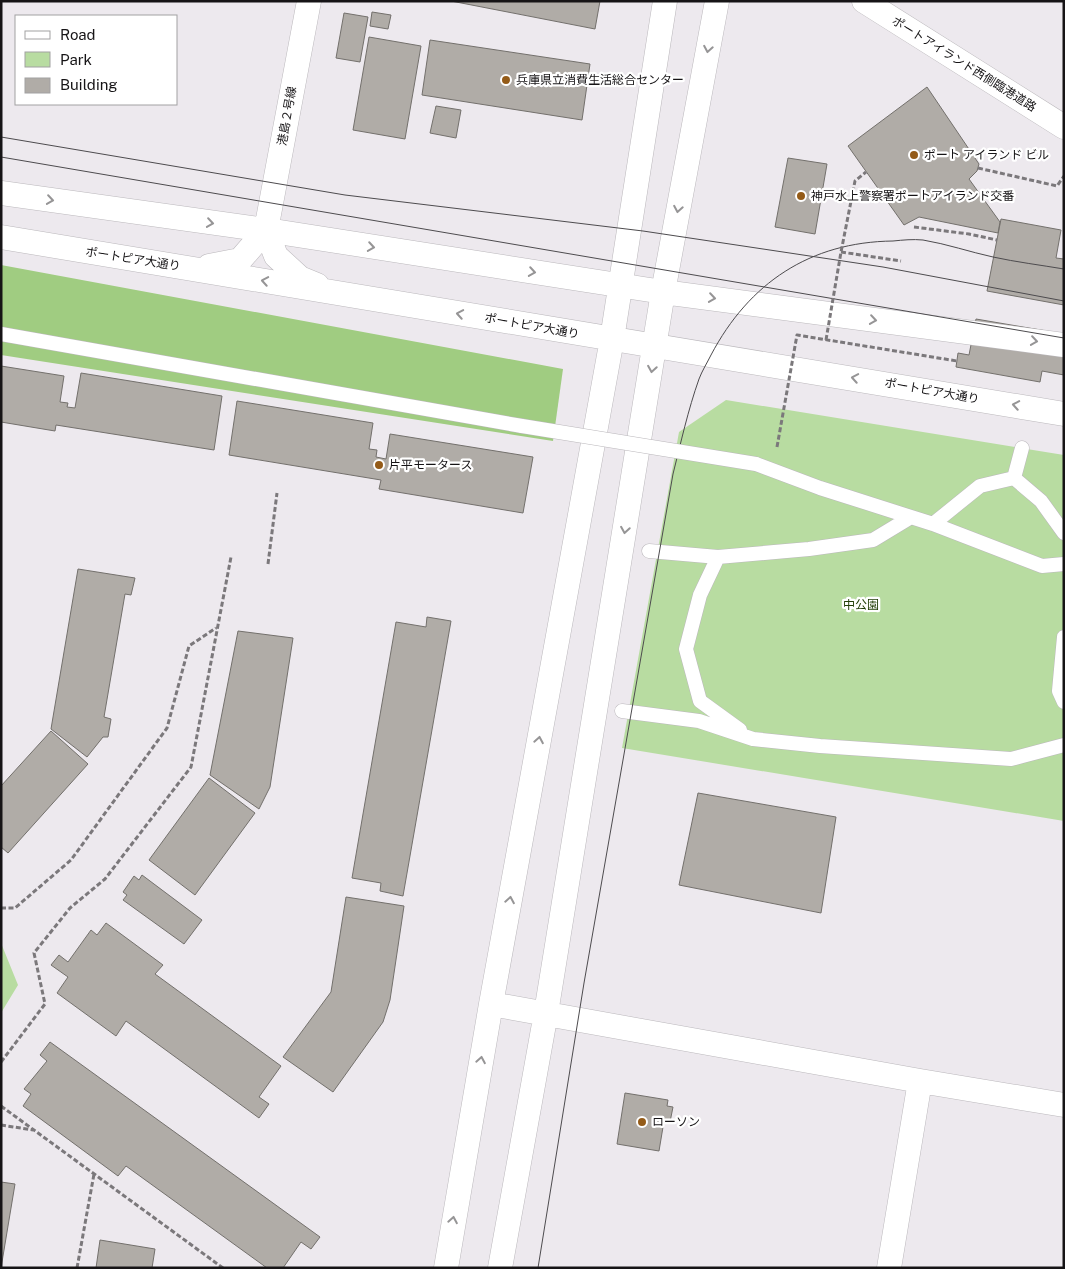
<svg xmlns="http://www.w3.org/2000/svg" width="1065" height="1269" font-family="'Public Sans','Noto Sans JP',sans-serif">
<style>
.green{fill:#b8dca1}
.forest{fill:#a0cc81}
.building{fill:#b0aca7;stroke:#73706c}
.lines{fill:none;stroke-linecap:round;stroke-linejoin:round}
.pedestrian-casing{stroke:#bbb8bc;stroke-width:15}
.tertiary-casing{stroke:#bbb8bc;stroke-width:25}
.path{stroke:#7b787b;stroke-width:3;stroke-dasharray:5 2.5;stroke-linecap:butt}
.pedestrian{stroke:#fff;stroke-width:14}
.tertiary{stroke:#fff;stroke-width:24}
.tram{stroke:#4d4b4e;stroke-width:1}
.pedestrian-bridge-casing{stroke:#bbb8bc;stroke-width:15;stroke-linecap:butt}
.path-bridge{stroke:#7b787b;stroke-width:3;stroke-dasharray:5 2.5;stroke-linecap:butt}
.pedestrian-bridge{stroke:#fff;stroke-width:14}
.oneway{stroke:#969596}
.poi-dot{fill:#945b18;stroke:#fff;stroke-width:2}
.labels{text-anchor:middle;stroke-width:4.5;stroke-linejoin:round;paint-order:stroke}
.street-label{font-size:12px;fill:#161416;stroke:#fff}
.poi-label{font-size:12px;fill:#161416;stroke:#fff;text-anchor:start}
.park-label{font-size:12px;fill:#223e08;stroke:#fff}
</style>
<rect width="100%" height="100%" fill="#ede9ee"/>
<path class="green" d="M726,400l338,55v366l-442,-73 57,-316z
M1,943l17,42 -17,28z"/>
<path class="forest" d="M1,265l562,104 -10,72 -552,-86z"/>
<path class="building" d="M451,1h149l-5,28z
M372,12l19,3 -3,14 -18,-3z
M344,13l24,4 -8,45 -24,-4z
M369,37l52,9 -16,93 -52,-9z
M430,40l160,24 -8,56 -160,-25z
M927,87l52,77 -2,7 -8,8 31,43 -2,11 -79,-16 -15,8 -56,-79z
M436,106l25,4 -5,28 -26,-5z
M788,158l39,6 -12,70 -40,-7z
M1001,219l60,11 -5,28 8,1v46l-77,-14z
M976,319l88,15v41l-22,-4 -2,11 -84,-15 2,-14 11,2z
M1,366l63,10 -4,26 8,1 -1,4 8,1 6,-35 141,23 -8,54 -158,-25 -1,6 -54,-9z
M237,401l136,22 -4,26 8,1 -1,7 10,2 4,-25 143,23 -10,56 -144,-24 2,-9 -152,-25z
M78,569l57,9 -4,17 -6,-1 -21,123 7,2 -3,18h-5l-16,20 -36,-28z
M427,617l24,4 -48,275 -23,-5 1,-8 -29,-5 44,-256 30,5z
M238,631l55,7 -23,149 -11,22 -49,-34z
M51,731l37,33 -80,89 -7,-6v-61z
M209,778l46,35 -60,82 -46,-35z
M698,793l138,24 -15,96 -142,-28z
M142,875l60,45 -18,24 -61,-44 4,-5 -4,-3 11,-16 5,4z
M346,897l58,9 -14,94 -7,22 -50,70 -50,-35 48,-65z
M106,923l57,42 -8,9 126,92 -22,31 10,7 -10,14 -133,-97 -10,15 -59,-43 11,-16 -17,-12 8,-10 9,7 23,-32 6,5z
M50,1042l270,195 -9,12 -10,-7 -18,26h-16l-141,-102 -8,10 -95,-70 8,-12 -7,-5 23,-28 -7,-6z
M625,1093l43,7 -1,6 6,1 -3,15 -6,-1 -5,30 -42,-7z
M1,1182l14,2 -14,84z
M100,1240l55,9 -3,19h-56z"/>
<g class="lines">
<g class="pedestrian-casing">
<path id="pedestrian" d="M1,334l521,92
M756,464l64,24 113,36 109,42 22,-2
M1014,478l8,-30
M933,524l47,-38 34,-8 27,23 23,32
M649,551l69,6 91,-8 64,-9 38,-23
M718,557l-18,38 -14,54 14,52 40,29
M1064,637l-5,54 5,11
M622,711l77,10 54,18 67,7 191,13 53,-14"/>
</g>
<g class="tertiary-casing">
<path id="tertiary" d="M864,1l200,126
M1,193l265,37 397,62 401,53
M266,230l43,-229
M266,230l10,26 24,22 17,7
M1,237l1063,177
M209,266l31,-6 26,-30
M491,1004l429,77 144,24
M446,1268l45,-264 121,-665 53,-338
M500,1268l46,-255 117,-721 54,-291
M889,1268l31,-187"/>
</g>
<path class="path" d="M978,168l79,18 7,-10
M914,227l55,7 28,6
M841,252l60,9
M268,564l9,-71
M1,908h14l56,-48 96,-132 22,-82 27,-18
M1,1062l44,-58 -11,-51 36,-45 35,-29 86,-112 40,-210
M1,1106l222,162
M1,1125l32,5
M77,1268l17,-94"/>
<use href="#pedestrian" class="pedestrian"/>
<use href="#tertiary" class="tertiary"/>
<path class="tram" d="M1,137l344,58 298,36 240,36 181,34
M1,157l1063,181
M538,1268l46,-285 89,-509c8,-32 15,-64 26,-95 3,-8 8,-16 12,-24 38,-72 99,-113 182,-114 10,-1 20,-2 30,-1 24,4 47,12 70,17 23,5 47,8 71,12"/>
<g class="pedestrian-bridge-casing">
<path id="pedestrian-bridge" d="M522,426l234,38"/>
</g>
<path class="path-bridge" d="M826,340l15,-88 14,-71 11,-9
M777,447l20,-112 160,26"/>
<use href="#pedestrian-bridge" class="pedestrian-bridge"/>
</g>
<defs><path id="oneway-chevron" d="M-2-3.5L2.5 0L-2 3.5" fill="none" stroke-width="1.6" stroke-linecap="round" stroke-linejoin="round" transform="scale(1.25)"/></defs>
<g class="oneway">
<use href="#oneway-chevron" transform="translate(708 49) rotate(100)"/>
<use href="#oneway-chevron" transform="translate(50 200) rotate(8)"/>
<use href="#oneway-chevron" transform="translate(678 209) rotate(100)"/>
<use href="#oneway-chevron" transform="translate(210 223) rotate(8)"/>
<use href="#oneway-chevron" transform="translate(371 247) rotate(9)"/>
<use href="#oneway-chevron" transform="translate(532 272) rotate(9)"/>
<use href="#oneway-chevron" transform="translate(265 281) rotate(-170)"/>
<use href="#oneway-chevron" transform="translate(712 298) rotate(8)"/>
<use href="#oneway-chevron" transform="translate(460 314) rotate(-170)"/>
<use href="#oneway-chevron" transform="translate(873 320) rotate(8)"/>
<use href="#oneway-chevron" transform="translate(1034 341) rotate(8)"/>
<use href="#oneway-chevron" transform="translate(652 369) rotate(99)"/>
<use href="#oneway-chevron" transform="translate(855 378) rotate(-170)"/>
<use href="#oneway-chevron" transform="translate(1016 405) rotate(-170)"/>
<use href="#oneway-chevron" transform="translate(625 530) rotate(99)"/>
<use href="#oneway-chevron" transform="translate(539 740) rotate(-80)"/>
<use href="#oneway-chevron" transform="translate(510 900) rotate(-80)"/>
<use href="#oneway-chevron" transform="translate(481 1060) rotate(-80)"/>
<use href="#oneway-chevron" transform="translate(453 1220) rotate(-80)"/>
</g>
<g class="poi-dot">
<circle cx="506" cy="80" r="5"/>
<circle cx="914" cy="155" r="5"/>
<circle cx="801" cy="196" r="5"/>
<circle cx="379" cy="465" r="5"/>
<circle cx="642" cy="1122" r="5"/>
</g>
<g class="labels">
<g class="street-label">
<text transform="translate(964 64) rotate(32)" y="4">ポートアイランド西側臨港道路</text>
<text transform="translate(287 116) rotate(-80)" y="4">港島２号線</text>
<text transform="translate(133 259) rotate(9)" y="4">ポートピア大通り</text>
<text transform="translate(532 326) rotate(10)" y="4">ポートピア大通り</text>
<text transform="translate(932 391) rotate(10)" y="4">ポートピア大通り</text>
</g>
<g class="poi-label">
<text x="516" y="84">兵庫県立消費生活総合センター</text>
<text x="924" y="159">ポート アイランド ビル</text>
<text x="811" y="200">神戸水上警察署ポートアイランド交番</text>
<text x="389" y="469">片平モータース</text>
<text x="652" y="1126">ローソン</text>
</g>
<g class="park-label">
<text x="861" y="609">中公園</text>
</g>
</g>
<rect width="1065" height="1269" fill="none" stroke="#161416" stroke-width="5"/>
<rect x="15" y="15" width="162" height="90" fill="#ffffff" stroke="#a2a1a2"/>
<rect x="25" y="31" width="25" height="8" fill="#ffffff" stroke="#a2a1a2"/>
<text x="60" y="40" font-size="15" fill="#161416">Road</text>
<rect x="25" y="52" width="25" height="15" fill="#b8dca1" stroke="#a2a1a2"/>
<text x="60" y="65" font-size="15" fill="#161416">Park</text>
<rect x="25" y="78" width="25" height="15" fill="#b0aca7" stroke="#a2a1a2"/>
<text x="60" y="90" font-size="15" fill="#161416">Building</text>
</svg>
